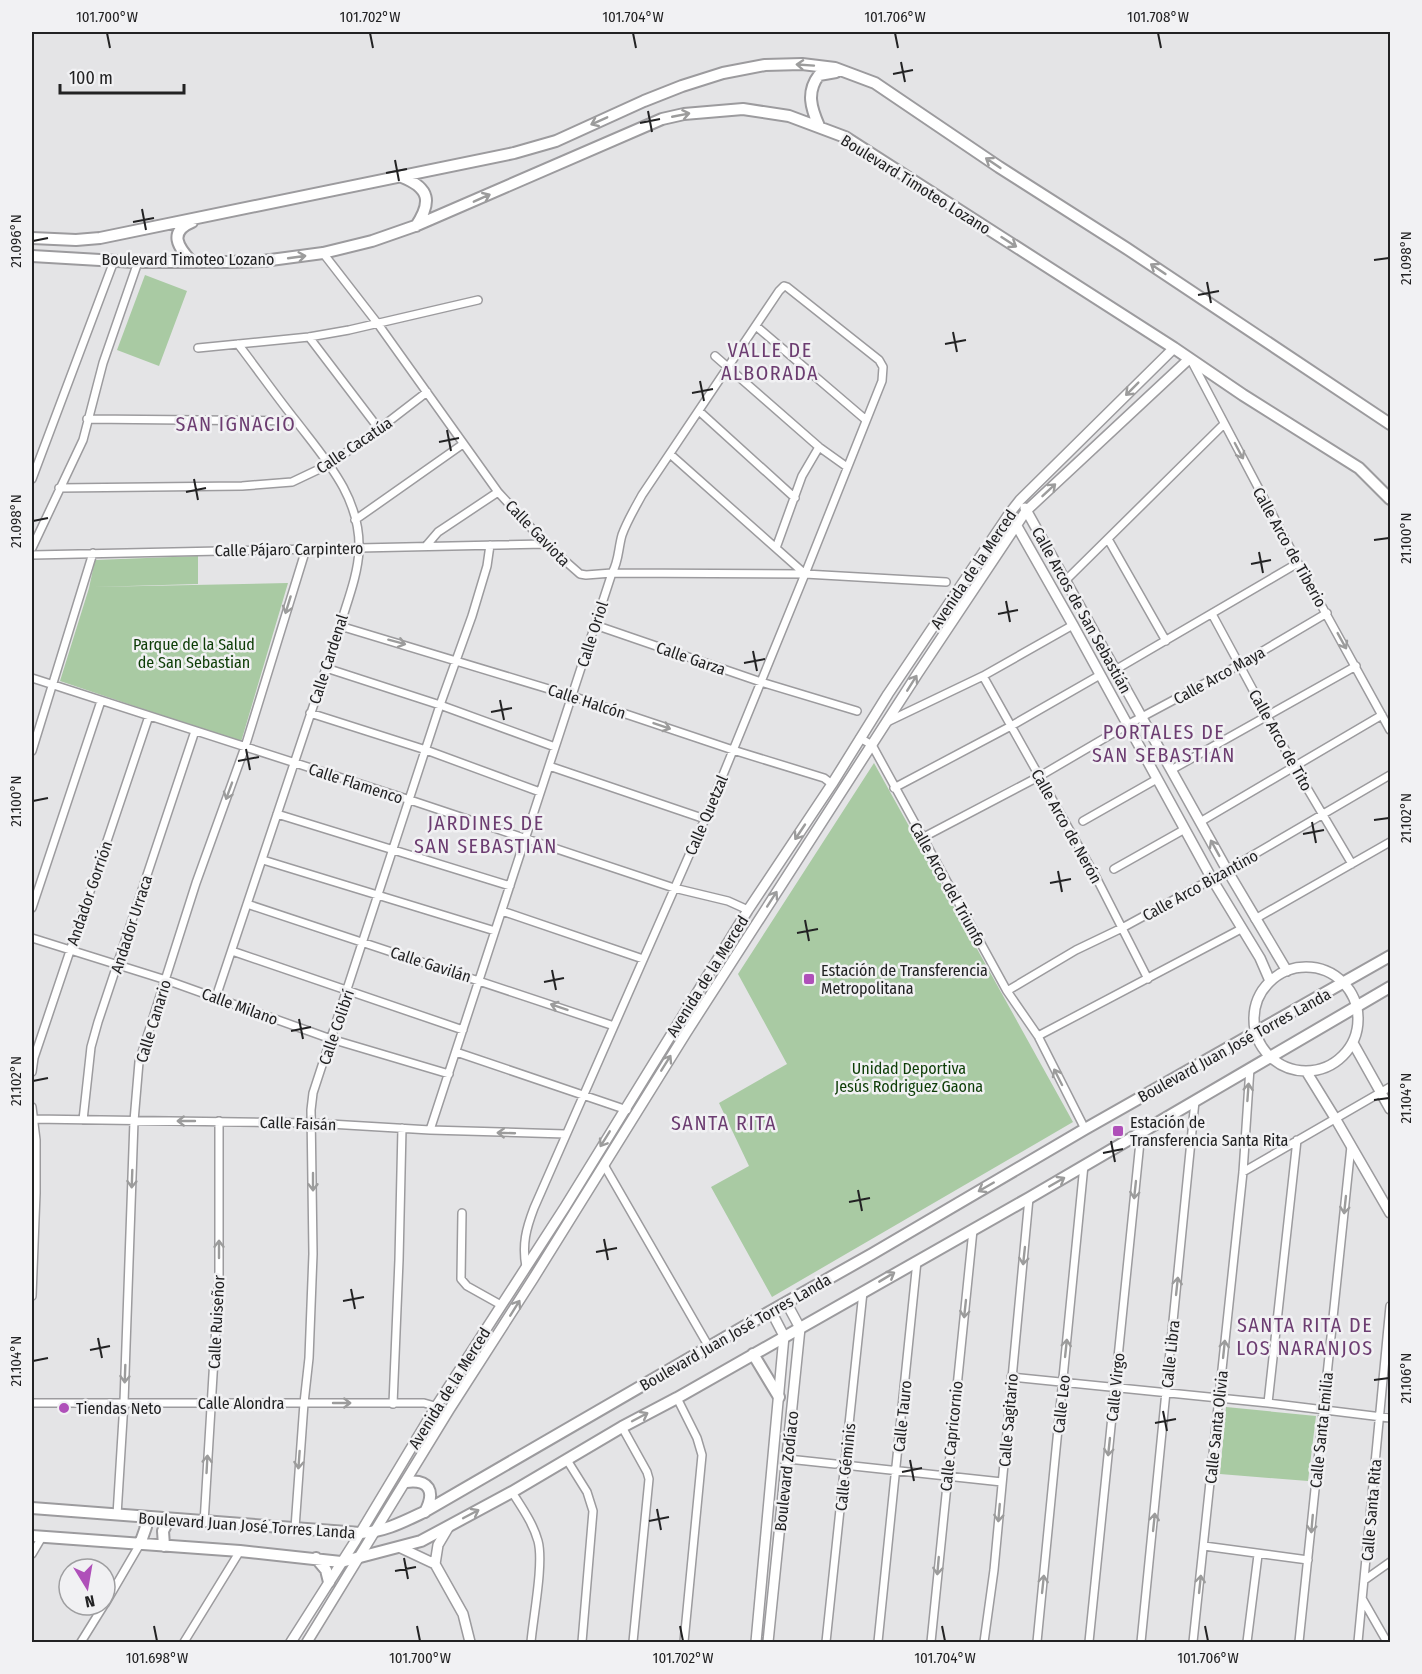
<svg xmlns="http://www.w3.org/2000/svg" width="1422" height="1674" font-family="'Fira Sans Condensed',sans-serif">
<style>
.green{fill:#a9caa3}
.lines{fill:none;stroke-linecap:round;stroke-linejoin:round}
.minor-casing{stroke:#9c9b9e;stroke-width:10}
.tertiary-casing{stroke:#9c9b9e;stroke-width:12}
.primary-casing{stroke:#9c9b9e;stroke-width:14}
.minor{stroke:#fff;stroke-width:7}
.tertiary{stroke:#fff;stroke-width:9}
.primary{stroke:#fff;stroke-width:10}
.oneway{stroke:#9c9c9c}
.ticks{fill:none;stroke:#222223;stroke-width:2}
.poi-dot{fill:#af50b9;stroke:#f1f1f3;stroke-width:2}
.labels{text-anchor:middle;stroke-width:5;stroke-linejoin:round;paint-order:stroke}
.street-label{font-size:16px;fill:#222223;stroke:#f1f1f3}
.park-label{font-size:16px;fill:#0c3c05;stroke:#f1f1f3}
.poi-label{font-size:16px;fill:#222223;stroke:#f1f1f3;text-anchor:start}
.quarter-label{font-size:20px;letter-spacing:1.5px;fill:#6c3d71;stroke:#f1f1f3}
.neatline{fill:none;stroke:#222223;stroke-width:2}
.ticks-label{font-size:15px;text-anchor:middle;fill:#222223}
</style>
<rect width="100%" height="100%" fill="#e4e4e6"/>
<path class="green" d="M145,275l42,16 -28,75 -42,-16z
M198,556v28l-105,3 195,-4 -47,159 -181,-61 29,-93 6,-28z
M874,763l199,359 -301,175 -61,-110 38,-21 -30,-63 68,-39 -49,-90z
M1226,1407l90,9 -8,65 -88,-7z"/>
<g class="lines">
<g class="minor-casing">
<path id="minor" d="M323,253l55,71 120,168 48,52 34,30 6,1 26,-2 193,1 141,8
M756,326l110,94
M309,337l70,92
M198,348l111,-11 40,-7 129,-30
M715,356l104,91 28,20
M1192,362l106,201 92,167
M699,411l96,87
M87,419l208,2
M670,454l135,120
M32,479l82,-218
M59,488l183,-2 50,-4 38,-18 49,-35 48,-37
M355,520l108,-76
M1108,539l58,102
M426,546l12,-14 60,-40
M32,548l51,-108 20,-77 35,-101
M776,548l26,-72 17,-29
M32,555l514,-11
M1066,580l158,-156
M1212,614l82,152 58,98
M595,625l166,57 96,29
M340,626l232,70 161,54 91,28 8,6
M326,668l114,37 115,42
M1115,670l183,-107
M983,676l114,203 51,100
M32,678l378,122 264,88 54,13 20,9
M310,713l116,37 114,42
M887,722l96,-46 90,-51
M860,738l12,7 135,246 31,45 47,93
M32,751l61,-198
M549,766l156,53
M1171,770l185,-104
M894,788l117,-62 89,-51
M277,814l233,72
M1083,821l74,-42
M1200,822l182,-107
M922,838l118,-62 87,-51 112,-60 88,-52
M263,860l232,71
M1114,869l71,-40
M247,904l367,122
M32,908l69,-207
M502,911l141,48
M1255,919l135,-77
M32,938l134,42 165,59 118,35
M232,951l231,79
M1007,991l69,-41 46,-22 90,-49 178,-104
M216,997l124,-371c7,-24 18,-51 19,-76 2,-52 -33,-90 -63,-129 -20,-25 -38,-51 -58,-77
M1038,1036l203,-107
M456,1052l171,58
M32,1072l2,-14 115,-342
M32,1107l4,33v53l-4,103
M32,1119l281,4 117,7 135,4
M83,1120l8,-73 7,-25 97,-291
M430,1130l182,-557c7,-12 6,-24 10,-38 5,-14 13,-27 20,-40l137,-204 5,-5 3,1 92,73 4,7 -1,14 -77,193 -100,245 -171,389c-8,21 -12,36 -8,59
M604,1165l105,182
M1243,1172l147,-85
M462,1213l-1,66 6,7 34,19
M1011,1377l257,26 122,15
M677,1398l20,40 5,17 -18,187
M32,1403h392l25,7
M1268,1403l29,-263
M393,1404l6,-144 3,-132
M622,1427l25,45 2,7 -16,163
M788,1459l47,5
M567,1460l20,32 6,19 -11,131
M844,1465l158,17
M512,1492c10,16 21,31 26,49 6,22 -5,77 -7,101
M117,1515l7,-113 10,-281 5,-59 57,-179 49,-136 61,-198
M204,1523l15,-247v-155
M295,1528l9,-125 5,-45 4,-104 -2,-144 2,-17 127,-388 32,-89 15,-50 3,-21
M1204,1546l104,14
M32,1554l10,-17
M1366,1579l24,-17
M1363,1600l24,42
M105,1604l35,-60
M81,1642l23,-37
M184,1642l56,-91
M826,1642l37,-350
M878,1642l39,-381
M931,1642l42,-412
M984,1642l10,-72 35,-372
M1037,1642l47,-477
M1089,1642l52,-510
M1141,1642l54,-541
M1193,1642l50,-470 7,-104
M1247,1642l11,-87
M1299,1642l52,-496
M1358,1642l32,-336"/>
</g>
<g class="tertiary-casing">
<path id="tertiary" d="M1025,508l202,362 60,101
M1014,521l59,104 139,254 48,79 10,23
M1254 1019a52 52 0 1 1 104 0a52 52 0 1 1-104 0Z
M1353,1043l37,66
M1306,1071l29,47 55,95
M401,1548l34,16 28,50 7,28
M435,1564l3,-19 10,-17
M291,1642l65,-102 81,-135 128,-198 183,-297 84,-126 56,-90 121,-180 11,-14 154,-152
M307,1642l142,-232 84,-131 153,-246 232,-360 108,-162 163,-152
M756,1642l28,-306 -13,-25
M768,1642l32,-314 -14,-26"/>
</g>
<g class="primary-casing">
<path id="primary" d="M819,126c-8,-18 -13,-34 0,-51l17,-3
M402,177c28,11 30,25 14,49
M32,238l44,2 24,-2 414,-85 42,-12 88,-40 38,-15 41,-13 42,-8 37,-1 33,4 40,15 124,84 127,81 264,176
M32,256l102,6h92l37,-1 60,-8 49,-12 43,-15 247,-107 22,-5 59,-5 46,7 56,21 329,211 69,47 116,73 31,31
M191,261c-13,-14 -23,-29 1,-39
M753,1354l26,43
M406,1482c23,-3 30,9 19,30
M32,1508l328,25c24,-1 43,-11 64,-21l347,-201 101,-57 213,-125 305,-173
M32,1536l208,15 101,11 80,-21 91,-49 110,-65 55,-29 352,-200 361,-211
M140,1544l6,-17 -3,-10
M164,1546l-1,-15 6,-12
M316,1558l10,12 3,12"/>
</g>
<use href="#minor" class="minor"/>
<use href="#tertiary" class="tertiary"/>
<use href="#primary" class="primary"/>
</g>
<defs><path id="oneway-shaft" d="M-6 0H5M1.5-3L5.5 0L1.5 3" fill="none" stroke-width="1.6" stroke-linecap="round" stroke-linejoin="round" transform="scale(1.5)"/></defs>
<g class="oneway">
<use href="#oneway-shaft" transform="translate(805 65) rotate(-176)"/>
<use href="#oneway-shaft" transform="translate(681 115) rotate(-11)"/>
<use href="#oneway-shaft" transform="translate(599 121) rotate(156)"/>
<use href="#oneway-shaft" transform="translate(993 163) rotate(-146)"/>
<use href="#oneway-shaft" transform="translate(482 198) rotate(-24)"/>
<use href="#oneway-shaft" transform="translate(1009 242) rotate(33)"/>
<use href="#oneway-shaft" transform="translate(297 257) rotate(-8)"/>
<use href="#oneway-shaft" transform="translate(1158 269) rotate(-146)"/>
<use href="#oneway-shaft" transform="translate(1132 389) rotate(135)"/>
<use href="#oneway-shaft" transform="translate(1239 451) rotate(62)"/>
<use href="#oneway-shaft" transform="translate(1049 490) rotate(-43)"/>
<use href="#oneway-shaft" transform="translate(288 605) rotate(107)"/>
<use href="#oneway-shaft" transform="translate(1342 641) rotate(61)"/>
<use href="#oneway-shaft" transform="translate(397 642) rotate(15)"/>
<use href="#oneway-shaft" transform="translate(912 683) rotate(-58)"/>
<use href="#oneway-shaft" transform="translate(662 726) rotate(19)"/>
<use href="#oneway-shaft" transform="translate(229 791) rotate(110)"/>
<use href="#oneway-shaft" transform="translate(800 832) rotate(124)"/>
<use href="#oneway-shaft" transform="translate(1215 848) rotate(-119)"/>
<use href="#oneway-shaft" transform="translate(772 899) rotate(-57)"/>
<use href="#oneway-shaft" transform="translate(559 1007) rotate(-161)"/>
<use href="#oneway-shaft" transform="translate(666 1063) rotate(-58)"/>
<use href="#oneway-shaft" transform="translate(1058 1077) rotate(-117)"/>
<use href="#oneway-shaft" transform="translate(1248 1092) rotate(-86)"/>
<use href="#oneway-shaft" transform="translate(186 1121) rotate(-180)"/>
<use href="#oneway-shaft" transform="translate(506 1133) rotate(-178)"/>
<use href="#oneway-shaft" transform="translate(605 1139) rotate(122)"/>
<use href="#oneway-shaft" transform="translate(132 1179) rotate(92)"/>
<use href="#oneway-shaft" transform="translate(313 1182) rotate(90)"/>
<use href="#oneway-shaft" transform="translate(1057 1182) rotate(-30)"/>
<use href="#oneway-shaft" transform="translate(986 1187) rotate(150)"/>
<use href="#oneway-shaft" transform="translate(1135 1190) rotate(96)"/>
<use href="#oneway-shaft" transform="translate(1345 1205) rotate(96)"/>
<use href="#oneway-shaft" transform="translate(219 1249) rotate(-90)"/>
<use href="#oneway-shaft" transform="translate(1024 1256) rotate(96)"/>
<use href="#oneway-shaft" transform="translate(887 1277) rotate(-31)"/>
<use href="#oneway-shaft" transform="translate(1177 1286) rotate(-84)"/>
<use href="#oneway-shaft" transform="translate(515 1308) rotate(-58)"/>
<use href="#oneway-shaft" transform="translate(965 1309) rotate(96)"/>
<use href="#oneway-shaft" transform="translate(1066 1348) rotate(-84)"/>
<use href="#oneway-shaft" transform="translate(1224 1349) rotate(-84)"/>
<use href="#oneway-shaft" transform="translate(125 1374) rotate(92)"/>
<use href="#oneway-shaft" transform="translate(342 1403)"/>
<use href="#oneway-shaft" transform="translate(640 1417) rotate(-28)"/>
<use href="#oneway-shaft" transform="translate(1109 1447) rotate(96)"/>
<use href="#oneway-shaft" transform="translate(299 1460) rotate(94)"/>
<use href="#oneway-shaft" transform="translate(207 1464) rotate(-87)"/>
<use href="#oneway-shaft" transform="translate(999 1513) rotate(95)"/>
<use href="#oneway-shaft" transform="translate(471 1514) rotate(-28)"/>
<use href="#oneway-shaft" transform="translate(1154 1522) rotate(-84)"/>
<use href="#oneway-shaft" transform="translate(1312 1524) rotate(95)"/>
<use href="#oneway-shaft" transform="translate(938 1566) rotate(95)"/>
<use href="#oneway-shaft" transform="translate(1043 1584) rotate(-84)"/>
<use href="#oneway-shaft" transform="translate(1200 1584) rotate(-84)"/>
</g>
<path class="ticks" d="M107,33l3,15M370,33l3,15M633,33l3,15M895,33l3,15M1158,33l3,15M901,62l4,20M893,74l20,-4M648,111l4,21M640,123l20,-4M395,160l4,21M386,173l21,-4M142,209l4,21M133,222l21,-4M33,241l15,-3M1374,260l15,-2M1207,282l4,21M1198,295l21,-4M953,332l4,20M945,344l21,-4M700,381l4,20M692,393l21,-4M447,430l4,21M439,442l20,-4M194,479l4,21M186,492l20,-4M33,521l15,-3M1374,540l15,-2M1259,552l4,21M1251,564l20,-4M1006,601l4,21M998,614l20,-4M753,651l4,20M744,663l21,-4M500,700l4,20M491,712l21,-4M246,749l4,21M238,761l21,-4M33,801l15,-3M1374,820l15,-2M1312,822l4,21M1303,834l21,-4M1058,871l4,21M1050,883l21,-4M805,920l4,21M797,933l21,-4M552,970l4,20M544,982l20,-4M299,1019l4,20M291,1031l20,-4M33,1081l15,-3M1374,1100l15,-2M1111,1141l4,21M1103,1153l20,-4M858,1190l4,21M849,1202l21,-4M604,1239l4,21M596,1252l21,-4M351,1289l4,20M343,1301l21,-4M98,1338l4,20M90,1350l20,-4M33,1361l15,-3M1374,1380l15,-2M1163,1411l4,20M1155,1423l21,-4M910,1460l4,21M902,1472l20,-4M657,1509l4,21M649,1521l20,-4M404,1558l4,21M395,1571l21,-4M154,1626l3,15M417,1626l3,15M680,1626l3,15M942,1626l3,15M1205,1626l3,15"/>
<g class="poi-dot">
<rect x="803" y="973" width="12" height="12" rx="3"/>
<rect x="1112" y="1125" width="12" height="12" rx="3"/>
<circle cx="64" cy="1408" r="6"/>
</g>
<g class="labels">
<g class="street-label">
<text transform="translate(916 184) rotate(32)" y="6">Boulevard Timoteo Lozano</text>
<text x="188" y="265">Boulevard Timoteo Lozano</text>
<text transform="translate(354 445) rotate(-34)" y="6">Calle Cacatúa</text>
<text transform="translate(538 533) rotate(46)" y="6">Calle Gaviota</text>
<text transform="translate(1290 547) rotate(61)" y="6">Calle Arco de Tiberio</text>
<text transform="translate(289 549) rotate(-1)" y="6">Calle Pájaro Carpintero</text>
<text transform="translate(973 569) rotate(-56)" y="6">Avenida de la Merced</text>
<text transform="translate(1082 610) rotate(61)" y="6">Calle Arcos de San Sebastián</text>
<text transform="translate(592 634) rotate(-72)" y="6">Calle Oriol</text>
<text transform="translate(691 658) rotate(19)" y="6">Calle Garza</text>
<text transform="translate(328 659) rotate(-72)" y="6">Calle Cardenal</text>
<text transform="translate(1219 675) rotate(-29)" y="6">Calle Arco Maya</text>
<text transform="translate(587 701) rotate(18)" y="6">Calle Halcón</text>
<text transform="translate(1281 740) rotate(61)" y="6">Calle Arco de Tito</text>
<text transform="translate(356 783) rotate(18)" y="6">Calle Flamenco</text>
<text transform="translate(706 815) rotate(-67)" y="6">Calle Quetzal</text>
<text transform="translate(1067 826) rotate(61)" y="6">Calle Arco de Nerón</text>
<text transform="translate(948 884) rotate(61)" y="6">Calle Arco del Triunfo</text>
<text transform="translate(1200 885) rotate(-29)" y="6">Calle Arco Bizantino</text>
<text transform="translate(89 893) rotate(-71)" y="6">Andador Gorrión</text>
<text transform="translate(131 924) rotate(-72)" y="6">Andador Urraca</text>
<text transform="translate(431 964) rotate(18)" y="6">Calle Gavilán</text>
<text transform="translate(707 976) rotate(-58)" y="6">Avenida de la Merced</text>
<text transform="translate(240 1006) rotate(20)" y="6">Calle Milano</text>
<text transform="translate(153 1021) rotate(-73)" y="6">Calle Canario</text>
<text transform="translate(336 1027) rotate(-71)" y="6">Calle Colibrí</text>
<text transform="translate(1234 1045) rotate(-29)" y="6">Boulevard Juan José Torres Landa</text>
<text transform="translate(298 1123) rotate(2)" y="6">Calle Faisán</text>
<text transform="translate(216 1322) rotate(-87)" y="6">Calle Ruiseñor</text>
<text transform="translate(735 1332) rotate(-30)" y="6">Boulevard Juan José Torres Landa</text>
<text transform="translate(1170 1354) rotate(-84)" y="6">Calle Libra</text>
<text transform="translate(1115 1387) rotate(-84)" y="6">Calle Virgo</text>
<text transform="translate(449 1388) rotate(-58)" y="6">Avenida de la Merced</text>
<text x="241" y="1409">Calle Alondra</text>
<text transform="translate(1061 1404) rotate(-84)" y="6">Calle Leo</text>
<text transform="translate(902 1416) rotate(-84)" y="6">Calle Tauro</text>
<text transform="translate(1008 1420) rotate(-85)" y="6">Calle Sagitario</text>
<text transform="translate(1216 1427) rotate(-84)" y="6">Calle Santa Olivia</text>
<text transform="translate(1321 1430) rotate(-84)" y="6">Calle Santa Emilia</text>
<text transform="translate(951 1436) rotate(-84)" y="6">Calle Capricornio</text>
<text transform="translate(845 1467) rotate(-84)" y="6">Calle Géminis</text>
<text transform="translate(786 1471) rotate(-84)" y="6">Boulevard Zodíaco</text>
<text transform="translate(1371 1510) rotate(-85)" y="6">Calle Santa Rita</text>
<text transform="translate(247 1525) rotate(4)" y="6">Boulevard Juan José Torres Landa</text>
</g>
<g class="park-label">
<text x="194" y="650">Parque de la Salud<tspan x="194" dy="18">de San Sebastian</tspan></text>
<text x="909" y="1074">Unidad Deportiva<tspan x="909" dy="18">Jesús Rodriguez Gaona</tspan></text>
</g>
<g class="poi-label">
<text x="821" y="976">Estación de Transferencia<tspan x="821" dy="18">Metropolitana</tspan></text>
<text x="1130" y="1128">Estación de<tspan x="1130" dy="18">Transferencia Santa Rita</tspan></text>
<text x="76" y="1414">Tiendas Neto</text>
</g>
<g class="quarter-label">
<text x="770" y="357">VALLE DE<tspan x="770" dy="23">ALBORADA</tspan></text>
<text x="236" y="431">SAN IGNACIO</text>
<text x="1164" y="739">PORTALES DE<tspan x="1164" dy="23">SAN SEBASTIAN</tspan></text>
<text x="486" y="830">JARDINES DE<tspan x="486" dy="23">SAN SEBASTIAN</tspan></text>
<text x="724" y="1130">SANTA RITA</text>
<text x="1305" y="1332">SANTA RITA DE<tspan x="1305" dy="23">LOS NARANJOS</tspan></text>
</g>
</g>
<rect width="1422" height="1674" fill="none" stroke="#f1f1f3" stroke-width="66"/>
<g transform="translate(87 1587) rotate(169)"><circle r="28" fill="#f1f1f3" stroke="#9e9ea0" stroke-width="1.5"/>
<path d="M0-4.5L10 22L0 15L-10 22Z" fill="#af50b9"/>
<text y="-9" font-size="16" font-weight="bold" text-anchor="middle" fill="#222223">N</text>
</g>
<path d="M60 84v9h124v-9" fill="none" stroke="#222223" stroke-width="3"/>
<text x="69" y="84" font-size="18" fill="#222223" stroke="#f1f1f3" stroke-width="4.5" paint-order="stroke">100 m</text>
<rect x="33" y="33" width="1356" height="1608" class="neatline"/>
<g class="ticks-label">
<text x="107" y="22">101.700°W</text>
<text x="370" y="22">101.702°W</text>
<text x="633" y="22">101.704°W</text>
<text x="895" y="22">101.706°W</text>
<text x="1158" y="22">101.708°W</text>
<text transform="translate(16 241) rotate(-90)" y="5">21.096°N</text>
<text transform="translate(1406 258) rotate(-90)" y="5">21.098°N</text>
<text transform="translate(16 521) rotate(-90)" y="5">21.098°N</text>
<text transform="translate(1406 538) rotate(-90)" y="5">21.100°N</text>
<text transform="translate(16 801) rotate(-90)" y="5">21.100°N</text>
<text transform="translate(1406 818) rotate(-90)" y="5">21.102°N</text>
<text transform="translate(16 1081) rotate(-90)" y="5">21.102°N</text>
<text transform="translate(1406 1098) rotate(-90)" y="5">21.104°N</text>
<text transform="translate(16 1361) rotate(-90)" y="5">21.104°N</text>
<text transform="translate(1406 1378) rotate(-90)" y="5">21.106°N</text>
<text x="157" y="1663">101.698°W</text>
<text x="420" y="1663">101.700°W</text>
<text x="683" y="1663">101.702°W</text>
<text x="945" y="1663">101.704°W</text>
<text x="1208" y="1663">101.706°W</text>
</g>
</svg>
